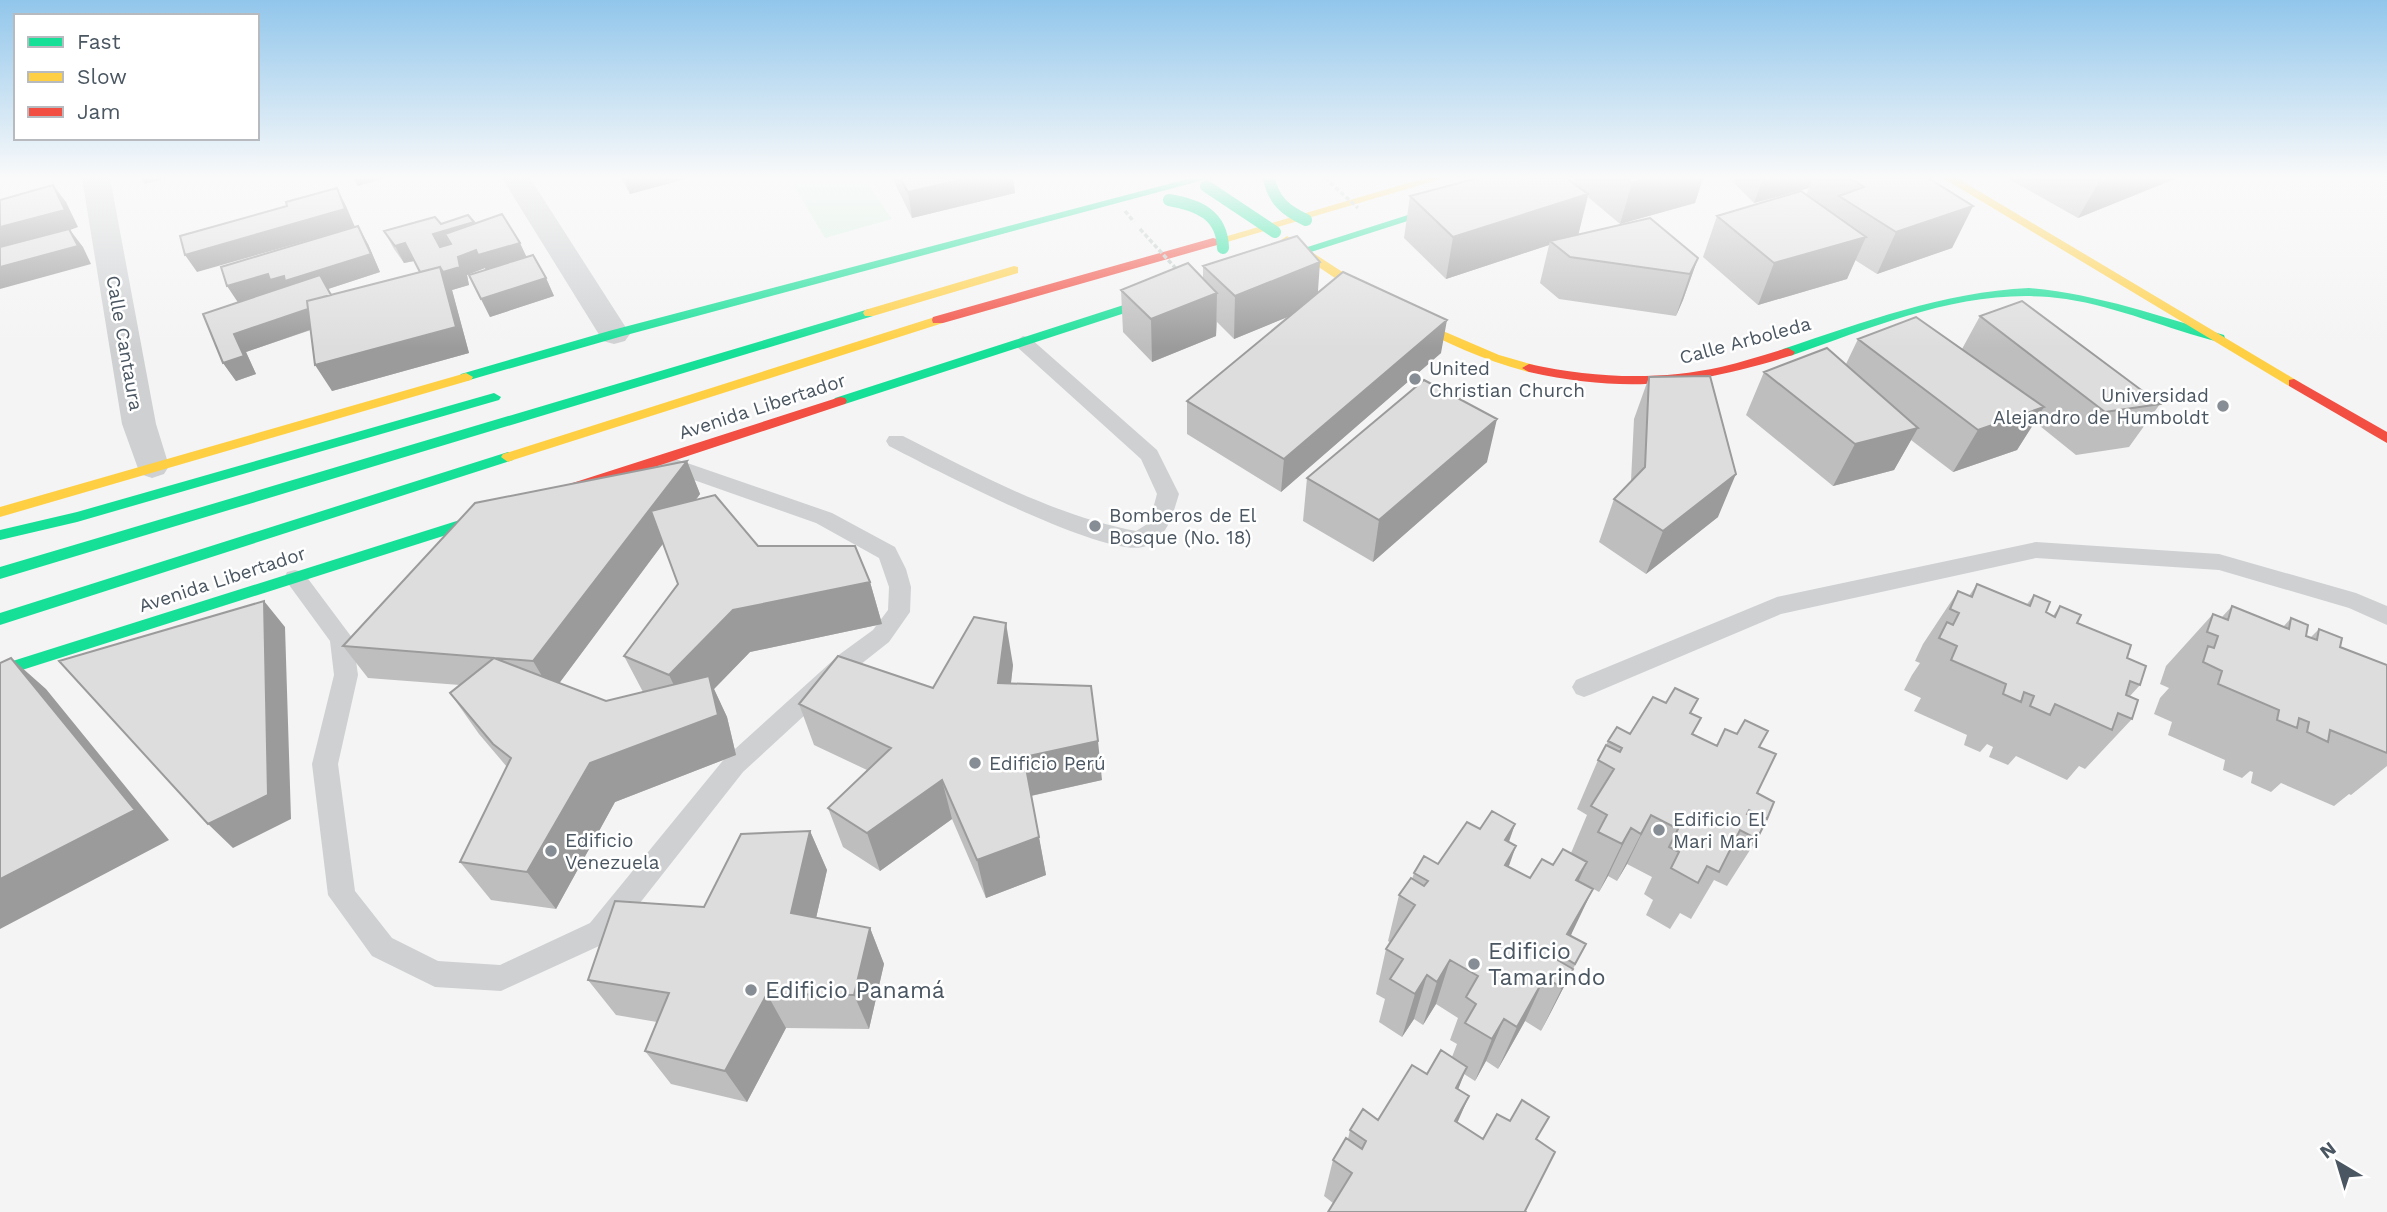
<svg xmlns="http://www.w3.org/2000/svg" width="2387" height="1212" font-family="'Work Sans',sans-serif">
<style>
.green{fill:#d9f2e3}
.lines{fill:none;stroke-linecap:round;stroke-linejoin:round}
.lane{fill:#ced0d2;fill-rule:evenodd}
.street{fill:#ced0d2;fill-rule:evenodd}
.fast{fill:#16e098;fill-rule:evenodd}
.slow{fill:#ffcf43;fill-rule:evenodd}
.jam{fill:#f24e42;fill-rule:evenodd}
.path-bridge{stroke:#bcc7c4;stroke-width:3.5;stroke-dasharray:4.5 2.5;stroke-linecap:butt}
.fast-bridge{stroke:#16e098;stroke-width:12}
.wall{fill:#bebebf;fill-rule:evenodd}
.shaded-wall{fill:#9b9b9b}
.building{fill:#ddddde;stroke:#9b9b9b;stroke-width:2}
.poi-dot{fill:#868d94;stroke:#fff;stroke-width:2.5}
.labels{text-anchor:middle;stroke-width:5;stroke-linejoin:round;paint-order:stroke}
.street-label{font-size:19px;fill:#4a5661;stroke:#fff}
.poi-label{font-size:19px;fill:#4a5661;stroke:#fff;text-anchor:start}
.near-poi-label{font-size:23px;fill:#4a5661;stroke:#fff;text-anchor:start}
</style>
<rect width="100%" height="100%" fill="#f4f4f4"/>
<path class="green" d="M789,178h75l28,41 -67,19z"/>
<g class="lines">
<path class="lane" d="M1023,336l7,2 127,112 22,44c-7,22 -10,41 -33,52 -35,16 -218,-80 -257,-100l-3,-5 3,-5h14c75,38 150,79 233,95l13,-8 8,-29 -16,-35 -125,-113 -2,-4z
M664,455l168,58 63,34 11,22 5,18 -1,25 -21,30 -33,26 -113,104 -133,169 -109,50 -66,-4 -63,-31 -44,-61 -16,-131 22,-89 -4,-34 -46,-63 3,-6 8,-2 8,2 50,67 5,36 -20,89 17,127 37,47 46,23 62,4 90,-42 135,-165 115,-104 33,-24 15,-20 1,-23 -10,-29 -63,-35 -159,-56 -3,-5 3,-5z
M2036,542l183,12 137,39 31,13v19l-38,-17 -130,-38 -183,-12 -255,56 -189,80 -8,3 -8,-3 -4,-7 4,-7 201,-83z"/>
<path class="street" d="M82,178h28l46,246 13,42 -5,8 -12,4 -12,-4 -18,-50z
M502,178h28l100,156 -5,7 -11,3 -11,-3z"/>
<path class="fast" d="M1191,178h20l-592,159 -153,44 -7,-4 2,-3 148,-43z
M1524,178h18l-281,90 -4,1 -6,-4z
M2029,288c68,6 130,28 195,47l1,3 -6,4c-51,-13 -101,-35 -153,-43 -95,-14 -186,26 -273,56l-5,1 -7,-4 2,-3c81,-27 160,-57 246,-61z
M1170,290l4,1v6l-329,107h-10l-2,-3 2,-3z
M869,309l4,1v6l-873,263v-12z
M494,393l7,4 -2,3 -422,122 -77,18v-10l77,-18z
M508,452l5,2 2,3 -2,3 -513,165v-12z
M501,507l7,5 -2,4 -506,161v-12z"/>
<path class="slow" d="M1425,178h19l-227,67 -4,1 -6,-4z
M1943,178h14l344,205 -2,3h-10z
M1287,236l91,59 58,33 63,27 35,10 2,3 -7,4c-92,-24 -168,-76 -246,-129l-2,-3z
M1014,266l4,1v6l-145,43h-8l-2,-3 2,-3z
M938,316l5,1v6l-430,137 -5,2 -7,-5 2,-3z
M466,373l7,4 -2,3 -471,137v-10z"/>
<path class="jam" d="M1213,238l4,1v6l-274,78h-10l-1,-3 1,-3z
M1788,348l7,4 -2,3c-97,30 -164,39 -264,17l-7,-4 7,-4c65,14 127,17 192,3 23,-5 44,-13 67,-19z
M2294,379l93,53v11l-98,-57v-6z
M840,397l5,1 2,3 -2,3 -275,91h-10l-2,-4 2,-4z"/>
<path class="path-bridge" d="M1325,178l33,30
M1125,211l9,11
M1140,229l39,43"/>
<path class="fast-bridge" d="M1269,178c4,22 17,33 37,42
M1206,186l69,46
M1169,200c30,5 53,15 54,48"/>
</g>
<path class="wall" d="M621,178h68l-59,16z
M892,178h121l2,15 -103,25z
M1575,178h128l-8,25 -75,21 -32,-27 -10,38 120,23 -15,42 -7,16 -117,-17 -19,-16 9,-38 -103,34 -42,-41 6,-42 163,-13z
M1734,178h194l45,28 -21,42 -75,26 -22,-14 -8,19 -89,26 -55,-48 14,-41 89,-21 3,-7 -55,15 -21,-21z
M2007,178h170l-99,40z
M474,222l1,1 51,34 20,21 8,18 -64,21 -21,-42 17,-5 -1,-2 -18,7 2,10 -17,5 17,63 -137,38 -21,-61 -65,22 10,22 -20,7 -13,-18 145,-119 12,28 -52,17 4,6 88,-23 -6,-11 -10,2 -10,-14 -10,-18z
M1203,266l115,28 123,59 -160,139 -94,-58v-33l105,-86 -58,24 -17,-17 -1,14 -64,26 -29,-30 -2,-42 82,-11z
M1980,316l180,88 -31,43 -53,8 -41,-33 -18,28 -64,22 -42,-32 -17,30 -61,16 -87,-71 18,-43 82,-8 12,-25 104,10z
M1649,377l69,140 -72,57 -47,-32 15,-43 17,-18 3,-62z
M687,461l13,33 -4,6 62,46 112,36 12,42 -132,28 -36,37 13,28 9,38 -121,47 -59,107 -65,-9 -31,-38 47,-95 -28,-33 -29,-41 10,-8 -92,-7 -25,-32zM663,543l15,41 -54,72 19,36 -37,9 -47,-18z
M1487,462l-114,100 -70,-41 4,-43z
M1977,584l50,20 7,-9 12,17 7,4 7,-10 17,17 50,35 13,27 -10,11 2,23 -47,50 -6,-3 -12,14 -51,-24 -8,9 -19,-8 4,-10 -6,-3 -7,8 -16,-7 3,-10 -53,-24 7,-13 -17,-8 8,-15 8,-12 -5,-2 8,-17 35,-53 11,5z
M2232,606l51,21 8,-9 15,18 4,2 9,-9 21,18 47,18v101l-36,29 -2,-1 -15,12 -53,-23 -10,9 -20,-9 2,-11 -3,-1 -8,7 -19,-8 2,-10 -57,-25 4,-13 -18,-8 6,-16 9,-10 -9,-4 6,-18 47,-52 9,3z
M1013,665l-2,18 91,97 -71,16 15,79 -60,23 -34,-79 -72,52 -37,-24 -15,-39 39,-38 -53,-25 -15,-41 134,-16z
M1698,699l-7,14 10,5 -8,16 23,12 43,1 -2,46 10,26 -10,20 -30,47 -13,-6 -23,39 -11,-6 -10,16 -24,-14 7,-15 -9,-6 8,-17 -25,-13 -10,17 -9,-5 -9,16 -20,-11 -8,55 15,8 -45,87 -16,-10 -27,48 -12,-8 -11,20 -11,-7 -6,15 11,7 -12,26 26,17 27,-18 39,-4 -216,86 -9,-7 9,-36 15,-21 2,-9 28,-10 49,-46 25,-17 5,-13 -7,-4 8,-22 -22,-14 -13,21 -9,-6 -12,18 -23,-15 6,-23 -9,-5 10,-45 5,-6 -3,-2 11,-46 13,-16 2,-6 24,-9 42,-35 35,-5 -6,18v25l21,11 23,-13 18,-12 16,-38 -10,-6 21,-49 10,-19 22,-7 36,-31z
M810,831l17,39 -11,48 54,10 14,36 -15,65 -83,-1 -39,74 -76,-18 -26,-33 12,-29 -41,-7 -28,-35 116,-73z"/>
<path class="shaded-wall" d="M141,178h25l-21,6z
M354,178h31l-27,8z
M624,178h65l-59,16z
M968,178h45l2,15 -103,25 -4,-26z
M1649,178h54l-8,25 -75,21 12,-41z
M1763,178h50l-4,10 -55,15z
M2101,178h76l-99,40z
M53,185l13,17 12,25 -8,3 13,17 8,17 -91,25v-62z
M337,188l9,18 9,21 -158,45 -12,-17z
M1588,194l-10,42 -28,5 -1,4 -103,34 7,-42z
M1973,206l-21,42 -75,26 19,-42z
M474,222l9,17 -38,-5 7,15 -10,3 -9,-18z
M358,226l10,18 12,28 -52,17 16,29 -98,34 10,22 -20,7 -13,-18 11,-29 5,-30 -12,-18z
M1866,237l-19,42 -89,26 16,-42z
M405,243l9,18 -10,2 -9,-17z
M520,243l8,17 -41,12 -2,-4 -18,7 2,10 -17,5 17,63 -137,38 -17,-26 125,-98 18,-10 18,-7z
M1698,258l-15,42 -7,16 14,-42z
M1320,262l-3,43 -83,34 1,-43z
M546,278l8,18 -64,21 -9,-18z
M1217,293l-1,43 -64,26 -1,-43z
M1447,320l-6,33 -160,139 3,-33z
M2044,407l-27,43 -64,22 25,-42z
M1497,419l-10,43 -114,100 6,-42z
M1918,428l-24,42 -61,16 22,-42z
M687,461l13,33 -148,199 -19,-32z
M1736,474l-18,43 -72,57 17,-43z
M870,582l12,42 -132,28 -36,37 13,28 9,38 -121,47 -59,107 -29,-37 63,-109 99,-47 -20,-41 64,-65z
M264,601l21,26 6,192 -58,29 -25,-24z
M1006,623l7,42 -7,59 -8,-41z
M11,658l35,31 123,151 -169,89v-50z
M1098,741l4,39 -72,16 -6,-39z
M942,780l10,39 -72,52 -13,-38z
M1651,815l-24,49 -10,17 24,-47z
M1515,824l-17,48 7,-32z
M1631,828l-23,48 -9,16 23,-48z
M810,831l17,39 -18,79 -18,-36z
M1039,837l7,38 -60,23 -9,-38z
M1516,846l-17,48 6,-29z
M1587,862l-21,47 10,-29z
M1593,889l-22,46 -11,20 7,-21z
M870,928l14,36 -15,65 -15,-34z
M1450,960l-14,44 -13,21 14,-43z
M1573,969l-22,43 -10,19 21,-43z
M1427,975l-13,44 -12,18 13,-43z
M1545,977l-20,44 -27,48 19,-42z
M767,994l19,34 -39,74 -22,-31z
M1504,1019l-18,42 -11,20 17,-42z
M1467,1067l-16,40 5,-19z
M1469,1096l-17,39 3,-14z"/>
<path class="building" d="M900,178h68l-60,14z
M1478,178h88l22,16 -135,43 -43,-41z
M1626,178h23l-17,5z
M1850,178h78l45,28 -77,26 -57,-36 25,-9z
M53,185l12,25 -65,17v-27z
M337,188l8,21 -160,46 -5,-19 107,-30 -1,-4z
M1801,191l65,46 -92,26 -57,-47z
M502,214l18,29 -42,12 -2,-5 -18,7 2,10 -17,5 -3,-5 -20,5 -15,-29 -10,3 -11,-15 51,-14 6,7 27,-9 6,7 -41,12 7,13 11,-3 -6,-10z
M1650,218l48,40 -8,16 -120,-17 -20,-16z
M358,226l13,28 -86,27 -1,-5 -14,4 -2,-6 -41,12 -6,-19z
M69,229l9,17 -78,21v-20z
M1297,236l23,26 -85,34 -32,-30z
M533,255l13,23 -65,21 -12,-24z
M1188,263l29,30 -66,26 -30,-29z
M440,267l16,60 -141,38 -8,-64z
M1343,272l104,48 -163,139 -97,-58z
M320,275l11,20 -24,6 1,8 -74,25 10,22 -21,7 -20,-49z
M2022,301l138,103 -55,8 -125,-96z
M1916,317l128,90 -66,23 -120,-91z
M1827,348l91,80 -63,16 -91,-72z
M1710,376l26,98 -73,57 -49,-32 31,-32 4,-90z
M1424,380l73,39 -118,101 -72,-42z
M687,461l-154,200 -190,-15 132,-143z
M715,495l43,51h97l15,36 -137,28 -64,65 -45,-19 54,-72 -27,-73z
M1977,584l53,22 4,-11 16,7 -4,10 9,5 5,-11 21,9 -4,8 54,22 -4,13 19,8 -6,19 -10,-4 -4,14 12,5 -6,19 -14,-6 -6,17 -57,-26 -5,11 -20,-9 4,-10 -10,-4 -3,10 -18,-8 3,-10 -55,-24 6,-14 -18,-8 8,-16 6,3 6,-12 -9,-4 8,-18 14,6z
M264,601l4,194 -60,29 -149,-163z
M2232,606l57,23 2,-11 17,7 -2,11 11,4 2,-11 23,9 -2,9 47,18v88l-57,-23 -2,12 -21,-10 2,-10 -10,-4 -2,10 -20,-8 2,-10 -61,-26 4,-13 -19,-9 5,-16 6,2 4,-12 -11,-4 6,-18 15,6z
M974,617l32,6 -8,60 93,3 7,55 -74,16 15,80 -62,23 -35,-80 -75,53 -39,-25 63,-60 -92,-44 39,-48 95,32z
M11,658l124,152 -135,69v-216z
M494,658l112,43 103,-25 9,39 -128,48 -63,109 -67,-10 51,-104 -18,-14 -43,-51z
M1675,688l23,11 -8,14 11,5 -9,16 25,12 8,-17 12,5 8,-14 23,11 -9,16 17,7 -19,39 17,9 -7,17 -18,-9 -2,4 18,9 -8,16 -17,-9 -21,42 -12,-6 -9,17 -27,-15 8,-16 -10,-5 9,-18 -27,-14 -10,19 -10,-6 -9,16 -24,-12 9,-17 -16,-9 23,-37 -16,-9 8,-15 14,7 2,-4 -14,-7 9,-14 13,7 23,-37 13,6z
M1492,811l23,13 -10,16 11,6 -11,19 25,13 12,-19 11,6 10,-16 24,13 -11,18 17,9 -26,45 19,10 -11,20 -18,-11 -3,5 19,11 -11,19 -17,-11 -28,50 -13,-8 -12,20 -27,-16 11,-19 -10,-7 12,-21 -28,-16 -13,22 -10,-7 -12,19 -25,-15 13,-20 -17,-10 29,-44 -16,-10 12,-17 13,8 4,-5 -14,-8 10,-17 14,8 29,-42 13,7z
M810,831l-19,82 79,15 -16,67 -87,-1 -42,77 -80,-20 24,-58 -81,-13 27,-79 89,6 37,-73z
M1441,1050l26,17 -11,21 13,8 -14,25 28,18 14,-25 13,7 12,-21 27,17 -13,22 19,13 -30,59 1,1h-198l24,-39 -19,-13 13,-22 16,11 4,-8 -16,-11 13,-21 15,11 34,-55 15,9z"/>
<linearGradient id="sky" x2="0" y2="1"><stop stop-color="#91c6eb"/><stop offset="0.51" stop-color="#fafafa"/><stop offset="1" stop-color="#fafafa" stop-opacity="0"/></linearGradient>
<rect width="2387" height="348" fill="url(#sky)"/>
<g class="poi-dot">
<circle cx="1415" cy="379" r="7"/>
<circle cx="2223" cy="406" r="7"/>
<circle cx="1095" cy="526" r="7"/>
<circle cx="975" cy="763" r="7"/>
<circle cx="1659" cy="830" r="7"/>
<circle cx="551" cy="851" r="7"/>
<circle cx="1474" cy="964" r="7"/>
<circle cx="751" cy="990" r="7"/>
</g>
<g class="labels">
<g class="street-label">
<text transform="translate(1745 340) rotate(-15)" y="7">Calle Arboleda</text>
<text transform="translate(125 343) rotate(80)" y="7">Calle Cantaura</text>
<text transform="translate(762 406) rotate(-18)" y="7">Avenida Libertador</text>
<text transform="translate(222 579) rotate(-18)" y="7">Avenida Libertador</text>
</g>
<g class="poi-label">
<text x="1429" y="375">United<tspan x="1429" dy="22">Christian Church</tspan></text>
<text x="2209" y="402" text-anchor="end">Universidad<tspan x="2209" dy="22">Alejandro de Humboldt</tspan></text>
<text x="1109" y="522">Bomberos de El<tspan x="1109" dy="22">Bosque (No. 18)</tspan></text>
<text x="989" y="770">Edificio Perú</text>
<text x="1673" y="826">Edificio El<tspan x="1673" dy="22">Mari Mari</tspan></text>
<text x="565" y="847">Edificio<tspan x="565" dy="22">Venezuela</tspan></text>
</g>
<g class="near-poi-label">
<text x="1488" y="959">Edificio<tspan x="1488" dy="26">Tamarindo</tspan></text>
<text x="765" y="998">Edificio Panamá</text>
</g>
</g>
<rect x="14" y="14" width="245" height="126" fill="#ffffff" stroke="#b7bbc0" stroke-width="2"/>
<rect x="28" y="37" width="35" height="10" fill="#16e098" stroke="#b7bbc0" stroke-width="2"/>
<text x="77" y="49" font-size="21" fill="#4a5661">Fast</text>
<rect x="28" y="72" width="35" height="10" fill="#ffcf43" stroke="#b7bbc0" stroke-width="2"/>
<text x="77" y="84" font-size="21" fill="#4a5661">Slow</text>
<rect x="28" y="107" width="35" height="10" fill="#f24e42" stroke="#b7bbc0" stroke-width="2"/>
<text x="77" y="119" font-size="21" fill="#4a5661">Jam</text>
<g transform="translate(2338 1163) rotate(322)" stroke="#ffffff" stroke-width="5" paint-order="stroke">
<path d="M0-5L12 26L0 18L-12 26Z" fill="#4a5661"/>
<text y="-10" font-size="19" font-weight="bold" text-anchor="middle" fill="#4a5661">N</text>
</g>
</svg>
